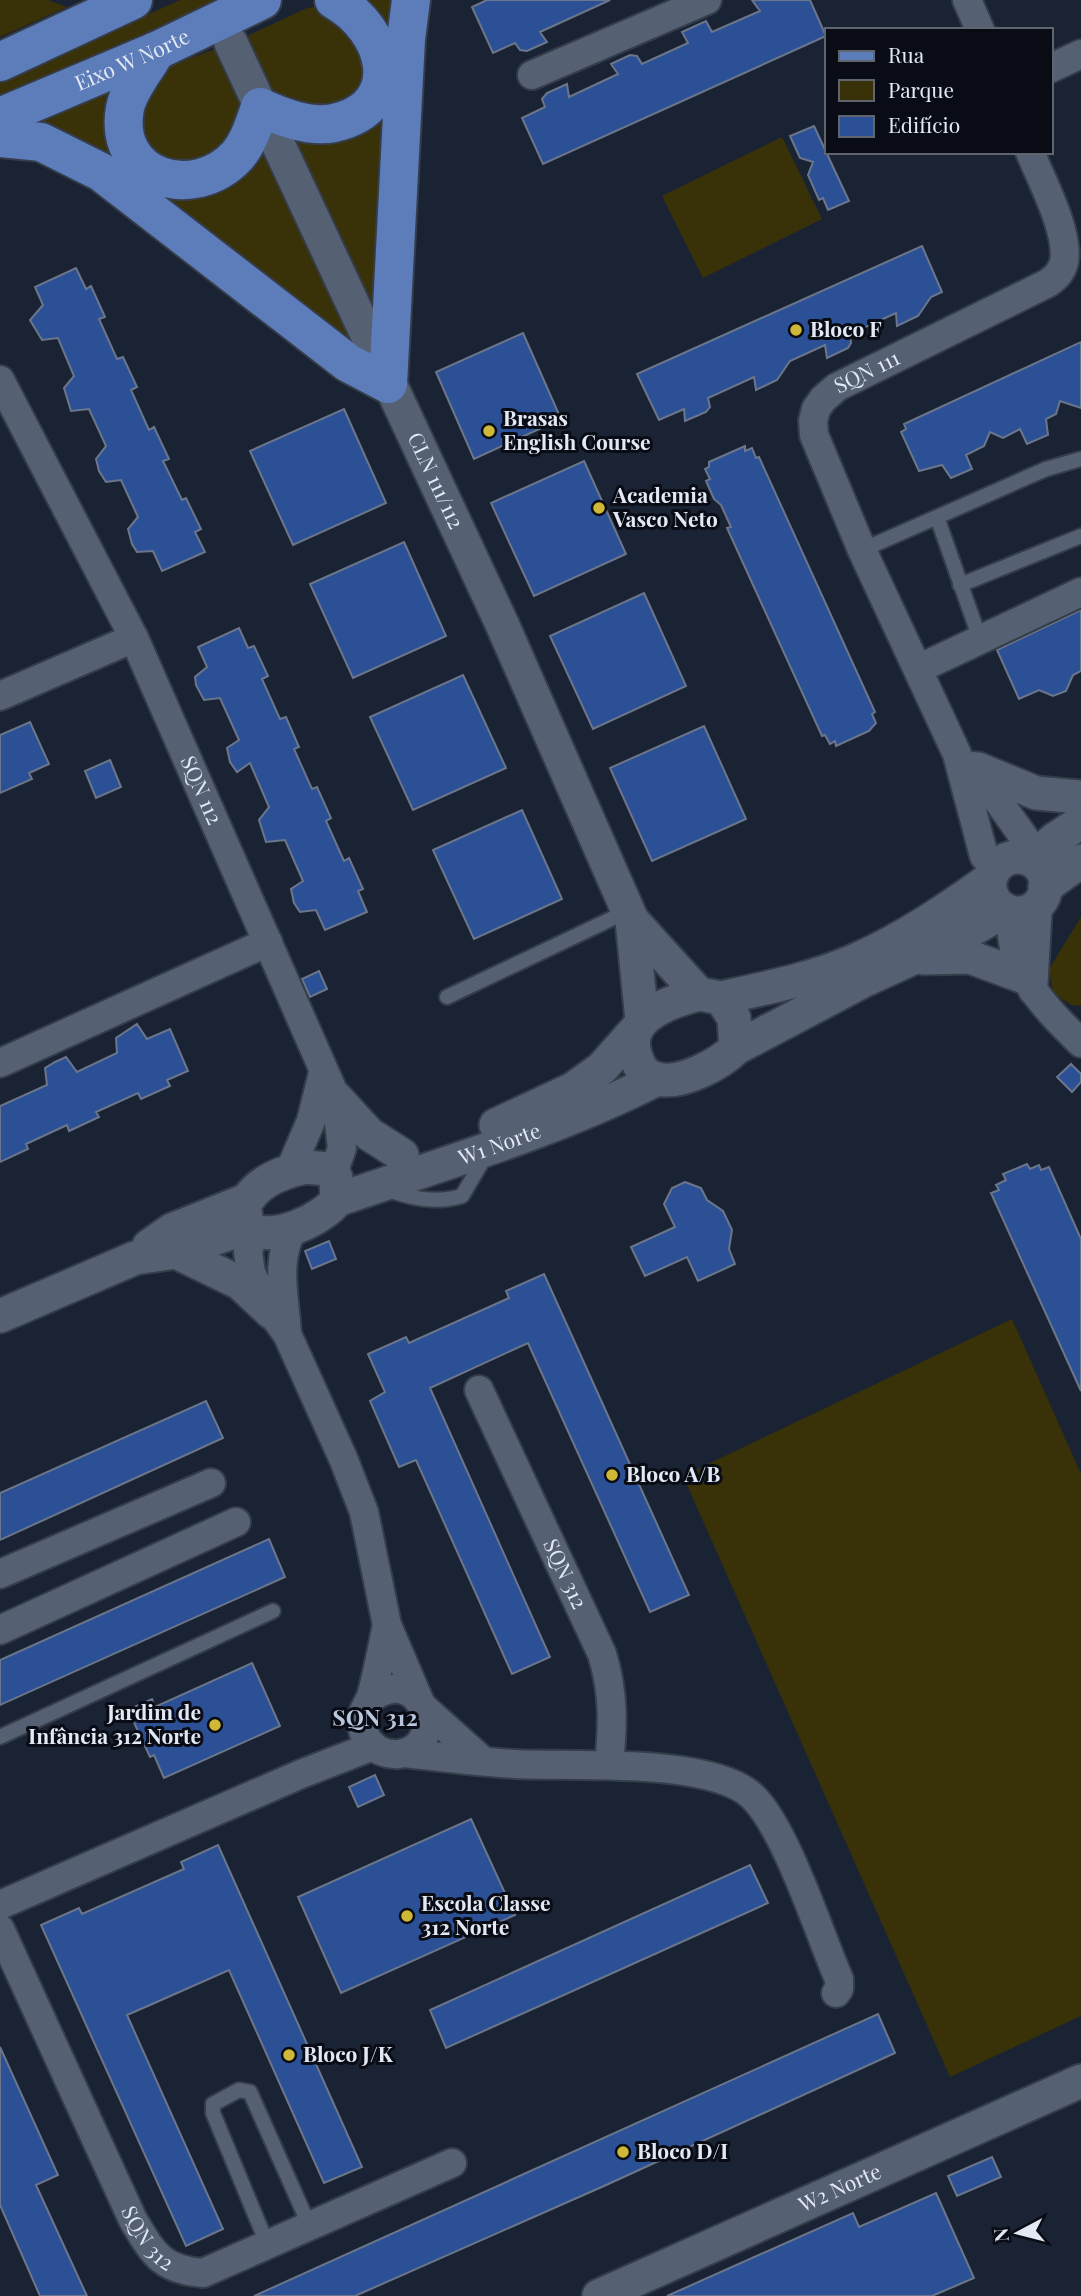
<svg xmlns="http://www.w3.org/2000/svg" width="1081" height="2296" font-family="'Playfair Display',serif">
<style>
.green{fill:#393107}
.building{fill:#2c5096;stroke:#6b768a;stroke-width:2}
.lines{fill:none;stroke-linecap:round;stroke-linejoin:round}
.service-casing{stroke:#363d4a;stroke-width:18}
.minor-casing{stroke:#363d4a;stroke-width:32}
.tertiary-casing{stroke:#363d4a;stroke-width:37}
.primary-casing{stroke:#363d4a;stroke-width:42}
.service{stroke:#556073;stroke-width:14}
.minor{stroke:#556073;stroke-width:28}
.tertiary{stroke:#556073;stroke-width:33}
.primary{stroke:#5d7dba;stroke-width:38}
.poi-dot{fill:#cfb837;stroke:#090c14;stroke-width:2.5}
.labels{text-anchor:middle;stroke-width:6;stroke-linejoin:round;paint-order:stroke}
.street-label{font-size:21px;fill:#e3e9f4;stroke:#090c14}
.poi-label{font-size:21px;font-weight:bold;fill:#e3e9f4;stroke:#090c14;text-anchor:start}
.neighbourhood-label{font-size:23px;font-weight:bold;fill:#bac6dc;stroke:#090c14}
</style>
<rect width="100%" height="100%" fill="#1a2333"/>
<path class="green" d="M0,0h48l19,7 -67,30z
M180,0h41l-221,101v-19z
M361,0h40l-20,346 -98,-216 82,-12z
M325,5l18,9 25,53 -10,30 -31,16 -55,-19 -9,-15 -16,-43 60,-28z
M215,49l24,53 3,21 -41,48 -53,-15 -13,-50 30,-38z
M132,70l-14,76 108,40 27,-17 13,-17 95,197 -86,-66 -274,-154z
M782,137l40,82 -119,59 -41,-82z
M1081,917v89l-10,-1 -18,-12 -4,-24z
M1012,1319l69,155v542l-131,61 -267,-601z"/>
<path class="building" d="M487,0h123l-70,32 7,10 -20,9 -7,-1 -5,-7 -22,10 -21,-46z
M752,0h58l16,36 -283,128 -21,-46 23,-11 -3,-8 5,-6 20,-9 2,13 49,-23 -7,-10 19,-9 7,1 5,8 46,-21 -6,-11 24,-11 6,11 48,-21z
M814,126l35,75 -21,9 -5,-12 -4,2 -11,-25 5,-13 -13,-4 -10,-22z
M922,246l20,46 -11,5 -13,19 -21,10 -1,-13 -46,21 1,9 -3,5 -21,10 -2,-13 -35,16 -13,19 -21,10 -2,-13 -46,21 2,9 -4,5 -21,9 -1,-12 -25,11 -22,-46z
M76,268l10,21 5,-3 14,31 -6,2 18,40 6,-2 14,30 -6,3 18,40 5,-3 15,32 -6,2 19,39 4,-2 15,31 -6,3 10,20 -43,19 -9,-20 -16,1 -5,-8 -4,-15 10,-12 -17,-37 -15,2 -7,-11 -3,-12 10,-13 -17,-37 -18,2 -7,-23 10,-12 -16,-38 -16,2 -12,-20 13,-15 -8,-18z
M523,333l38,86 -87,40 -38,-87z
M1081,342v66l-21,-7 -4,13 -10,5 2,16 -21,9 -7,-15 -17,9 -13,-6 -6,14 -18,9 6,14 -21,9 -9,-13 -23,6 -18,-39 5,-3 -2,-5z
M344,409l42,94 -93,42 -43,-94z
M745,446v5l7,-3 4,10 3,-1 116,255 -3,2 4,9 -7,8 -33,15 -1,-5 -5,3 -5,-9 -3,1 -95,-208 4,-1 -10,-22 -7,-6 -8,-18 4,-2 -5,-10 4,-2v-5z
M584,461l42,93 -92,42 -43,-93z
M404,542l42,94 -93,42 -43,-94z
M644,593l42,93 -93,43 -43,-93z
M1081,610v61l-8,4 -7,16 -13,5 -14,-6 -20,9 -22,-49z
M239,628l9,20 6,-2 14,30 -6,3 18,40 6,-2 13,30 -5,2 18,40 5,-2 14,31 -5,3 18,40 5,-3 14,31 -5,2 9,21 -42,18 -9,-20 -16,2 -6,-9 -3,-14 12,-8 -18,-41 -19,2 -7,-22 10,-13 -19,-44 -13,9 -7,-10 -3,-14 12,-8 -19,-42 -16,2 -8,-15 -1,-8 12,-10 -9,-20z
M463,675l43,93 -93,42 -43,-93z
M30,722l19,42 -20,9 3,6 -32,14v-58z
M704,726l42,93 -94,42 -42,-93z
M110,760l11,27 -25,11 -11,-27z
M522,810l40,89 -88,40 -41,-89z
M319,971l8,18 -17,8 -8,-18z
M137,1024l10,15 23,-10 18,42 -21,9 3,6 -29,13 -3,-6 -42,19 3,5 -30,14 -2,-6 -41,19 2,5 -28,13v-56l47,-21 -2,-17 10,-6 11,-5 11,15 40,-19 -1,-15z
M1071,1064l10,10v8l-9,10 -15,-15z
M1027,1164l3,5 9,-4 2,5 8,-3 32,72v152l-90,-198 8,-3 -3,-5 10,-5 -3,-6z
M685,1182l16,6 6,12 16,11 9,19 -3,19 6,15 -37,17 -11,-24 -42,19 -14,-29 44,-20 -11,-23 8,-16z
M329,1241l7,18 -24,10 -7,-18z
M544,1274l145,321 -39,17 -122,-269 -98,45 120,269 -38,17 -96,-214 -17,7 -29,-66 15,-9 -17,-38 38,-17 3,6 100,-45 -3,-7z
M206,1401l17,37 -223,102v-47z
M269,1539l16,38 -285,128v-45z
M252,1663l28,63 -116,52 -10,-23 -4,2 -20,-43 4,-1 -2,-5 20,-9 3,8z
M375,1775l9,20 -26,12 -9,-20z
M471,1819l44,96 -174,78 -43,-96z
M218,1845l144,322 -38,16 -95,-213 -79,35 -23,10 96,214 -37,17 -145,-321 38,-17 3,6 102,-45 -3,-7z
M750,1865l18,38 -322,145 -16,-38z
M878,2014l17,39 -291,133 -249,110h-101z
M0,2047l58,128 -22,10 51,111h-47l-40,-91z
M992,2157l9,20 -44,19 -9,-20z
M936,2193l38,85 -42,18h-265l186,-83 6,14z"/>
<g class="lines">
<g class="service-casing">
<path id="service" d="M937,517l43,122
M862,550l184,-81 35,-10
M960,585l121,-49
M447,997l181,-86
M386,1189c25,10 50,15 76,7l24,-41
M0,1737l273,-126
M268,2246l-55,-133v-9l26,-14 11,2 60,135"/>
</g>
<g class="minor-casing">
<g id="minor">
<path d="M967,0l13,30"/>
<path d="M1051,68l30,-14"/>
<path d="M532,75l175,-75"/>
<path id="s1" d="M0,380l134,258 202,460 6,50 -9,26"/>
<path d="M918,669l163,-77"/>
<path d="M0,696l134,-58"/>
<path d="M973,766l53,74 1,19"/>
<path id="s2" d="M995,868l-11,-12 -27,-102 -95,-204 -48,-115 -1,-14 3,-12 7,-10 14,-12 211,-104c8,-6 13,-10 16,-21 6,-28 -23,-83 -34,-110"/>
<path d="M1012,912c-6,57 31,94 69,131"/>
<path d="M1033,991l5,-87"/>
<path d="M0,1063l268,-121"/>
<path d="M290,1170l21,-49 12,-48"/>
<path d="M254,1232l-6,20 3,21 20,39 16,22 56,124 21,54 23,113 32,75"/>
<path d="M287,1334c-2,-36 -13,-74 7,-107"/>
<path id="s3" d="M479,1390l123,264c12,39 11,71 7,111"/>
<path d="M0,1574l211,-91"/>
<path d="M0,1630l236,-108"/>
<path d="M371,1698c51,-37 80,49 28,56 -11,1 -22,-3 -29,-11 -6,-7 -9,-16 -8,-25 1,-10 8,-16 10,-25 6,-22 10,-45 15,-68"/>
<path d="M425,1709l58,52"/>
<path d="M404,1753c37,4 74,9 111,11 56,3 198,-7 238,33 33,32 66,136 86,182v10l-3,4"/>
<path d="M0,1905l301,-131 72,-28"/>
<path id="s4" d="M0,1929l133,291c20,33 28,50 70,53l249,-110"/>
</g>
</g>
<g class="tertiary-casing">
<g id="tertiary">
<path id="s5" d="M231,43l271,581 130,296 67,74"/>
<path d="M978,769l58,24 45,4"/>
<circle cx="1018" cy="885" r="28"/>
<path d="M1031,860l24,-21 26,-17"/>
<path d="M1045,887l36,-26"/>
<path d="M632,920l10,100"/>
<path d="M924,958l46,-1 54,20"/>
<path d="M699,994l22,4 13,20 2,30c-16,16 -55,37 -79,31 -11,-2 -18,-12 -21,-22 -14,-39 32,-55 63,-63z"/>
<path d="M721,998c45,-10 92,-19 135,-38 48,-21 92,-51 134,-81"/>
<path d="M736,1048l129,-68 96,-44 45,-26"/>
<path d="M336,1098l33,36 33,21"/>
<path d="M496,1125l77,-36 29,-21 32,-36"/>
<path d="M306,1167l22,2 8,9 1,22c-15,20 -66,44 -89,27l-4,-20c10,-25 38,-35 62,-40z"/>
<path id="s6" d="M337,1200c108,-37 218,-69 320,-121"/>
<path d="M149,1246l23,-16 75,-30"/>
<path d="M176,1252l64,31 31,29"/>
<path d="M0,1316l135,-58 41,-6 72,-25"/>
<path id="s7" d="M599,2296l482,-215"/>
</g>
</g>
<g class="primary-casing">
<g id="primary">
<path d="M156,51c-10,18 -27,37 -31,57 -13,70 68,95 112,48 12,-14 17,-32 23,-49 22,10 49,21 74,16 74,-17 54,-93 0,-123"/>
<path d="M0,62l133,-62"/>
<path id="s8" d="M0,117l156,-66 106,-51"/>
<path d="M0,138l41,4 60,30 247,191 40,21 18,-345 5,-39"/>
</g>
</g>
<use href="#service" class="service"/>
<use href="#minor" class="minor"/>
<use href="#tertiary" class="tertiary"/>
<use href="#primary" class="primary"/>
</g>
<g class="poi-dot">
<circle cx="796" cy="330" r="7"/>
<circle cx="489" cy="431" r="7"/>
<circle cx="599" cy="508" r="7"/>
<circle cx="612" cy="1475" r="7"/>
<circle cx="215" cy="1725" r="7"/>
<circle cx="407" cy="1916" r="7"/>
<circle cx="289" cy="2055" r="7"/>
<circle cx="623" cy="2152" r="7"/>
</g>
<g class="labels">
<g class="street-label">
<text dy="7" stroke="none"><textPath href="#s8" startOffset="144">Eixo W Norte</textPath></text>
<text dy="7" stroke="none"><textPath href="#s2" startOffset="562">SQN 111</textPath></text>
<text dy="7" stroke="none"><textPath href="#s5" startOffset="483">CLN 111/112</textPath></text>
<text dy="7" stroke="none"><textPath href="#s1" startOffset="457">SQN 112</textPath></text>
<text dy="7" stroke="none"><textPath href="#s6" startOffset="172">W1 Norte</textPath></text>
<text dy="7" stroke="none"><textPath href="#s3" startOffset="203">SQN 312</textPath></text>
<text dy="7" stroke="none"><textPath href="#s7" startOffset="264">W2 Norte</textPath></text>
<text dy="7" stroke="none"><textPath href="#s4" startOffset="343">SQN 312</textPath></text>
</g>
<g class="poi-label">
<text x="810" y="337">Bloco F</text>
<text x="503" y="426">Brasas<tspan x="503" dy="24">English Course</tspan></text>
<text x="613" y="503">Academia<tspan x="613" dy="24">Vasco Neto</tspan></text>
<text x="626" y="1482">Bloco A/B</text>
<text x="201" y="1720" text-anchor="end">Jardim de<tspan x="201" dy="24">Infância 312 Norte</tspan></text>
<text x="421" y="1911">Escola Classe<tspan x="421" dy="24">312 Norte</tspan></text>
<text x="303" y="2062">Bloco J/K</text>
<text x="637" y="2159">Bloco D/I</text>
</g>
<g class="neighbourhood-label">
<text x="375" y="1726">SQN 312</text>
</g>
</g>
<rect x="825" y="28" width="228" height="126" fill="#090c14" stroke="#60646e" stroke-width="2"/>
<rect x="839" y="51" width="35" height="10" fill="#5d7dba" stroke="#60646e" stroke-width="2"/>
<text x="888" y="63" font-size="21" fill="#e3e9f4">Rua</text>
<rect x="839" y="80" width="35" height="21" fill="#393107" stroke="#60646e" stroke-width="2"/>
<text x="888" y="98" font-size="21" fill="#e3e9f4">Parque</text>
<rect x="839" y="116" width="35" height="21" fill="#2c5096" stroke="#60646e" stroke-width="2"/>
<text x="888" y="133" font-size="21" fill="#e3e9f4">Edifício</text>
<g transform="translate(1018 2233) rotate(263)" stroke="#090c14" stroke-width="5" paint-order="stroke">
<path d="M0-5L12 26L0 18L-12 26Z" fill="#e3e9f4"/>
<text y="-10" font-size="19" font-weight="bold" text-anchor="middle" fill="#e3e9f4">N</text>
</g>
</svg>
